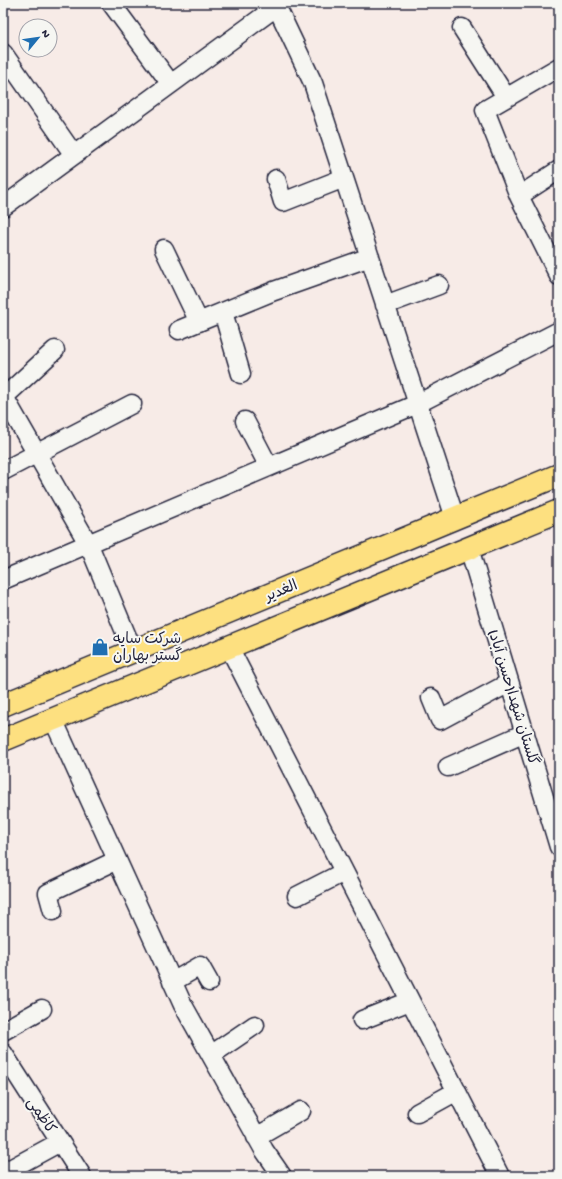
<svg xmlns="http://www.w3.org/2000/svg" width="562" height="1179" font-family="'Gochi Hand','Playpen Sans Arabic',sans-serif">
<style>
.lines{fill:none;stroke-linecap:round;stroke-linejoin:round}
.minor-casing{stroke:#22223b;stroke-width:21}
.major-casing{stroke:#22223b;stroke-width:25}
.minor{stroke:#f6f6f2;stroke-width:18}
.major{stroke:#fde080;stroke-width:22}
.labels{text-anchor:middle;stroke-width:4;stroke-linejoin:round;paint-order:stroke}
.street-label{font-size:15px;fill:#22223b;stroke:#f6f6f2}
.poi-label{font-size:15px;fill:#22223b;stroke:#f6f6f2;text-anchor:start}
</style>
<rect width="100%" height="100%" fill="#f7ebe7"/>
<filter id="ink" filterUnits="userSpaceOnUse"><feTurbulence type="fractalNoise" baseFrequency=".025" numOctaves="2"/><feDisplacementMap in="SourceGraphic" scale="8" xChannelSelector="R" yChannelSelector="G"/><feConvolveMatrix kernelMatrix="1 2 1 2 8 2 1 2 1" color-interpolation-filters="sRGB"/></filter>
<g filter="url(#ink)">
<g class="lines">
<g class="minor-casing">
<path id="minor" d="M111,3l60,81
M275,3l38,80 142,435
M462,28l44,69
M3,53l71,102
M559,67l-74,43 34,86 40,80
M276,179l7,23 61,-24
M519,196l40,-26
M3,207l273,-200
M164,249l35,73
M385,305l54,-20
M223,312l18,62
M179,330l95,-39 96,-34
M3,395l86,150 44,106
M3,398l52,-48
M245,421l24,46
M3,471l129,-67
M469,548l90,299
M3,580l414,-176 142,-73
M229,647l271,529
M431,698l9,22 69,-37
M53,719l130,286 81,145 18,26
M448,767l77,-34
M297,896l47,-24
M53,911l-5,-18 69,-33
M172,982l28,-16 9,16
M362,1020l48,-19
M3,1031l39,-22
M3,1053l79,123
M211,1055l44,-30
M417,1113l40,-22
M256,1137l45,-26
M3,1173l57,-31"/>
</g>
<g class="major-casing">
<path id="major" d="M3,705l556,-230
M3,740l556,-229"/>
</g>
<use href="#minor" class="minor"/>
<use href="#major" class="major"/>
</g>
</g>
<defs>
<g id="shop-bare" transform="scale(1.38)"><path d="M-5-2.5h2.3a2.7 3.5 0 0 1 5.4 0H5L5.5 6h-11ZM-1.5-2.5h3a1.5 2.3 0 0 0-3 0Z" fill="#1f6fb2" stroke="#f6f6f2" stroke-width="2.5" paint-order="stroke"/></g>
</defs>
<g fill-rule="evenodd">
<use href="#shop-bare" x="100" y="647"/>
</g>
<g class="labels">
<g class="street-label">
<text transform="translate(281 590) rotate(-22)" y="5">الغدیر</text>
<text transform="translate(514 697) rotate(73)" y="5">گلستان شهدا(حسن آباد)</text>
<text transform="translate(42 1115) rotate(57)" y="5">کاظمی</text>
</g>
<g class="poi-label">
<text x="113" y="643">شرکت سایه<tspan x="113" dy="17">گستر بهاران</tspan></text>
</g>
</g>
<rect width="562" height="1179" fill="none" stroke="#f6f6f2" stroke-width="16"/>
<rect x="8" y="8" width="546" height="1163" fill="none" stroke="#22223b" stroke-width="1.5" filter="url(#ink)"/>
<g transform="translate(38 38) rotate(61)"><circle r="19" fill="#f6f6f2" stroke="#a1a1a9"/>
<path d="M0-3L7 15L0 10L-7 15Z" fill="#1f6fb2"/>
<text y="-6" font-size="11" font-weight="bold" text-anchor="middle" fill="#22223b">N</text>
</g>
</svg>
